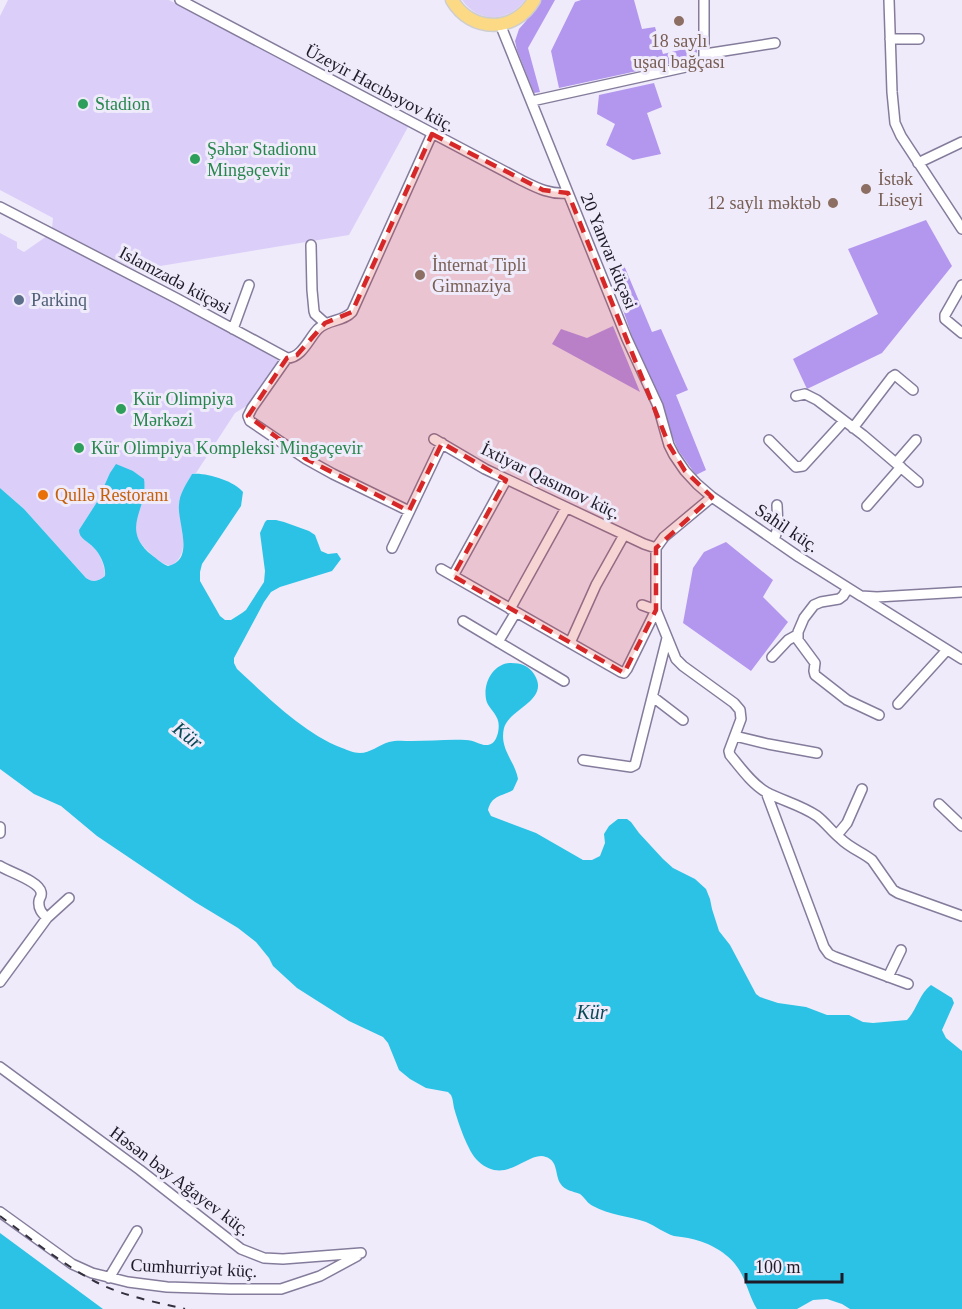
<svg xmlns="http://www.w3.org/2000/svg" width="962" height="1309" font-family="Georgia,serif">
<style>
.green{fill:#dbcffa}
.forest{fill:#b397ef}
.water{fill:#2bc2e5}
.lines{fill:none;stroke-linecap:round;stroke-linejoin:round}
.minor-casing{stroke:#857c9c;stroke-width:12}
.major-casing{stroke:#cecdcf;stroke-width:15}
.minor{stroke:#fff;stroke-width:9}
.major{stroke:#fcd985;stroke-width:12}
.rail{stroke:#34303e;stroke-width:2;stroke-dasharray:8 8;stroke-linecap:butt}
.marked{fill:#d62828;fill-opacity:0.2;stroke:#d62828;stroke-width:4.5;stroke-dasharray:12 8;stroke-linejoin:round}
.education-dot{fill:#8d6e63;stroke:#efebfa;stroke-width:2}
.leisure-dot{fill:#2e9e5b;stroke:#efebfa;stroke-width:2}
.service-dot{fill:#5c6f8a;stroke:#efebfa;stroke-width:2}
.food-dot{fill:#e8710a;stroke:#efebfa;stroke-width:2}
.labels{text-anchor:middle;stroke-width:6;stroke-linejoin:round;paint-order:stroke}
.education-label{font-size:18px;fill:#785e54;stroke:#efebfa;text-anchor:start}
.street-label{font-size:18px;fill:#1e1a27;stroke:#efebfa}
.leisure-label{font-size:18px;fill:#27864d;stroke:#efebfa;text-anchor:start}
.service-label{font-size:18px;fill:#4e5e75;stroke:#efebfa;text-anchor:start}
.food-label{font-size:18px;fill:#c56008;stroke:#efebfa;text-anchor:start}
.water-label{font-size:20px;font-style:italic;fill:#0c4958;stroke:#efebfa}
</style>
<rect width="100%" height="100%" fill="#efebfa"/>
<path class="green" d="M8,0h161l239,127 -59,108 -213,35 -84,-42 1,-10 -53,-28v-174z
M462,0h63c-17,23 -47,23 -63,0z
M0,233l17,9v6l7,4 23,-16 127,66 105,58 -29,44 -15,9 -39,60 -4,1c-5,9 -13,20 -13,31 0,20 13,45 -6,60 -9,1 -15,-4 -21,-10 -5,-5 -12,-11 -15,-18 -6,-13 7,-37 8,-52l-2,-6 -10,-8 -26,10 -10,21 -18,28c1,9 9,11 15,18 7,7 11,19 11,28 -7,5 -12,7 -19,2l-62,-69 -24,-21z"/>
<path class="forest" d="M538,0h17l-27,48 12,44 -6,1 -17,-43 -2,-9 4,-12 7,-8z
M581,0h53l8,29 13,-2 8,27 34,-8v12l-138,30 -8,-37 24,-49z
M654,83l8,24 -15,6 14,41 -28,6 -27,-15 9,-21 -18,-10 2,-19z
M926,220l26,46 -70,87 -75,36 -14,-30 85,-45 -30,-65z
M623,263l29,69 9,-3 27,61 -12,5 30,75 -10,5 -18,-25 -43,-105 -26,-76z
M613,326l27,66 -88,-48 9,-15 26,9z
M726,542l47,38 -10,17 25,25 -37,49 -68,-48 10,-55 11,-16z"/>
<path class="water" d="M116,464l17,7 11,8c5,29 -23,47 4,73 7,5 12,11 20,14 28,-6 9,-44 11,-61 0,-11 8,-22 13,-31 13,-2 43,7 51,18l-2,14 -39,58 -2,8v9l20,35 5,4h6l11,-7 4,-3 18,-28 1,-11 -5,-38 5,-11 2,-2h9l8,2 25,9 6,4 6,16 7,3 9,-1 4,6 -9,12 -52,16 -9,5 -7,10 -30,56v5l3,6c32,29 65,63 105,79 6,2 11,5 18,5 10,0 19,-8 29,-11 7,-2 15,-1 23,-1 18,0 36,-2 54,-1 8,0 15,6 22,5 10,-1 13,-20 9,-27 -3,-7 -10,-12 -11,-19 -3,-17 8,-36 25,-36 10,0 18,3 23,11 17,26 -25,35 -30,54 -5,21 11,33 14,51l-5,11c-12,7 -21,5 -25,20l3,6 45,17 47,27h9l8,-4 5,-13 -1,-9 5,-8 9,-7h9l4,3 8,11 24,26 10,9 22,11 11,10 4,10 2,10 7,22 11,14 26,49 4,3 18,6 28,4 21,8h22l14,7 10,1 34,-3c10,-10 12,-26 24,-35l21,13 2,5 -12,27 4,8 16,13v258h-112l-8,-5 -15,-5 -14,1 -16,9h-40c-9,-14 -11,-32 -22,-45 -10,-13 -30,-23 -47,-26 -4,-1 -9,-1 -14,-2 -10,-3 -18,-10 -28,-14 -17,-6 -37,-7 -53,-16 -5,-2 -8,-8 -13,-12 -7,-3 -15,-3 -20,-11 -5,-9 -2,-22 -14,-26 -18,-7 -40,30 -68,4 -10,-9 -20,-39 -24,-53 -1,-5 -1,-9 -3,-13l-3,-3 -22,-4 -16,-9 -11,-9 -11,-27 -5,-6 -34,-16 -52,-33 -24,-22 -4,-8 -13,-16 -18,-14 -43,-26 -98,-66 -36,-30 -27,-12 -34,-25v-281l24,21 62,69c7,5 13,3 19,-2 1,-9 -4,-21 -11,-28 -6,-7 -15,-9 -15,-18l18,-28 13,-29z
M0,1233l103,76h-103z"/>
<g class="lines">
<g class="minor-casing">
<path id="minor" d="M180,0l341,180c16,8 29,15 47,13
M889,0l3,92 3,31 6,13 61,93
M500,24l127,315 31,67 11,39 5,10 11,16 12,13 15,13 87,60 62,39 16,1 85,-5
M890,39h29
M705,54l70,-11
M532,101l172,-38v-63
M918,163l44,-21
M0,207l176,91 111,60c15,0 22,-20 31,-29 10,-10 25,-7 34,-17l80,-178
M311,245l1,45 2,21 1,3 10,9
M962,285l-17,30v4l17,14
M233,329l16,-44
M287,358l-35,50 -4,8 2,5 56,38 27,15 76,37
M796,396l9,-2 12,6 46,35 55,47
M853,428l39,-51 3,-2 18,15
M434,439l51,30 159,75 12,4
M769,440l27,27 7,-1 41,-45
M896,463l20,-23
M712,497l-48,40 -8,11v62l20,49 7,7 51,37 6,7 1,9 -12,32 1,4c10,12 22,29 36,37 17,9 35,13 51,24 9,7 15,16 24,23 9,9 21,13 31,21l21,30 5,3 64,23
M867,506l34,-39
M774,540l4,-12 -1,-23
M392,548l50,-105
M441,569l180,103 3,1 3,-4 29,-59 -14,-5
M453,576l53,-96
M848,588l-5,8 -4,3 -18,3 -7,3 -10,13 -6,14v8l17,23 -1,8 1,4 32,25 32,15
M863,597l99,62
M510,609l56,-101
M463,621l101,60
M498,642l18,-30
M570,643l26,-58 28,-50
M772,657l16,-17 9,-5
M653,697l30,23
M898,704l49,-54
M735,736l33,8 49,9
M583,760l48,7 4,-2 32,-127
M766,792l58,155 5,7 6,3 73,27
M939,804l23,22
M0,827v6
M837,835l10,-12 15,-34
M0,866c9,6 39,15 41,26 1,5 -1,4 -2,9 -1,8 3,12 8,17l-47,64
M47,918l22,-20
M888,977l13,-27
M0,1067l140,103 101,79 23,9 19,1 78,-6
M0,1212l72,52 20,9 36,9 39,5 63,2h51l39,-13 37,-20
M109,1278l28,-47"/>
</g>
<g class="major-casing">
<path id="major" d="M452,0c19,33 63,33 82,0"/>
</g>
<use href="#minor" class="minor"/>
<use href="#major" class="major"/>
<path class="rail" d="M0,1216c31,23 62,48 96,66 27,14 59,20 89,27"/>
</g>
<path class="marked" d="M432,134l111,56 25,3 101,252 16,26 27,26 -56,51v62l-32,63 -171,-97 53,-96 -64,-37 -33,68 -103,-52 -58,-43 39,-58 10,-3 28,-32 27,-11z"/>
<g class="education-dot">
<circle cx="679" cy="21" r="6"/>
<circle cx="866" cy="189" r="6"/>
<circle cx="833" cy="203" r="6"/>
<circle cx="420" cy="275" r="6"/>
</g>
<g class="leisure-dot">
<circle cx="83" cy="104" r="6"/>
<circle cx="195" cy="159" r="6"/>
<circle cx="121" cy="409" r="6"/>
<circle cx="79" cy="448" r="6"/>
</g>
<circle class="service-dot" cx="19" cy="300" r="6"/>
<circle class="food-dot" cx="43" cy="495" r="6"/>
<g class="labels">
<g class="education-label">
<text x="679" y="47" text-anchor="middle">18 saylı<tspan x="679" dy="21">uşaq bağçası</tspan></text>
<text x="878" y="185">İstək<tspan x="878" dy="21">Liseyi</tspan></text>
<text x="821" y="209" text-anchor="end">12 saylı məktəb</text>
<text x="432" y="271">İnternat Tipli<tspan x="432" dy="21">Gimnaziya</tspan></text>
</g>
<g class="street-label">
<text transform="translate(380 88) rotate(28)" y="6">Üzeyir Hacıbəyov küç.</text>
<text transform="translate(609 251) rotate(68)" y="6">20 Yanvar küçəsi</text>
<text transform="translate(175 280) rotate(28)" y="6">Islamzadə küçəsi</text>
<text transform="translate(551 481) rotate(26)" y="6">İxtiyar Qasımov küç.</text>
<text transform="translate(787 528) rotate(34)" y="6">Sahil küç.</text>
<text transform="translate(180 1181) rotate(37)" y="6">Həsən bəy Ağayev küç.</text>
<text transform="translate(194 1268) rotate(3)" y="6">Cumhurriyət küç.</text>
</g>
<g class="leisure-label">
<text x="95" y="110">Stadion</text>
<text x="207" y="155">Şəhər Stadionu<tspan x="207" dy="21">Mingəçevir</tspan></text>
<text x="133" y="405">Kür Olimpiya<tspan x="133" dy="21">Mərkəzi</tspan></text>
<text x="91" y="454">Kür Olimpiya Kompleksi Mingəçevir</text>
</g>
<g class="service-label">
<text x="31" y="306">Parkinq</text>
</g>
<g class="food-label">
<text x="55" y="501">Qullə Restoranı</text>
</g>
<g class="water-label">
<text transform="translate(188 735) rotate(38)" y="7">Kür</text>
<text x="592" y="1019">Kür</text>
</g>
</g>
<path d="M746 1273v9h96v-9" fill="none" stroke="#1e1a27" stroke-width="3"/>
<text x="755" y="1273" font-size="18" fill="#1e1a27" stroke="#efebfa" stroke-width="4.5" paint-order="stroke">100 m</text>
</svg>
